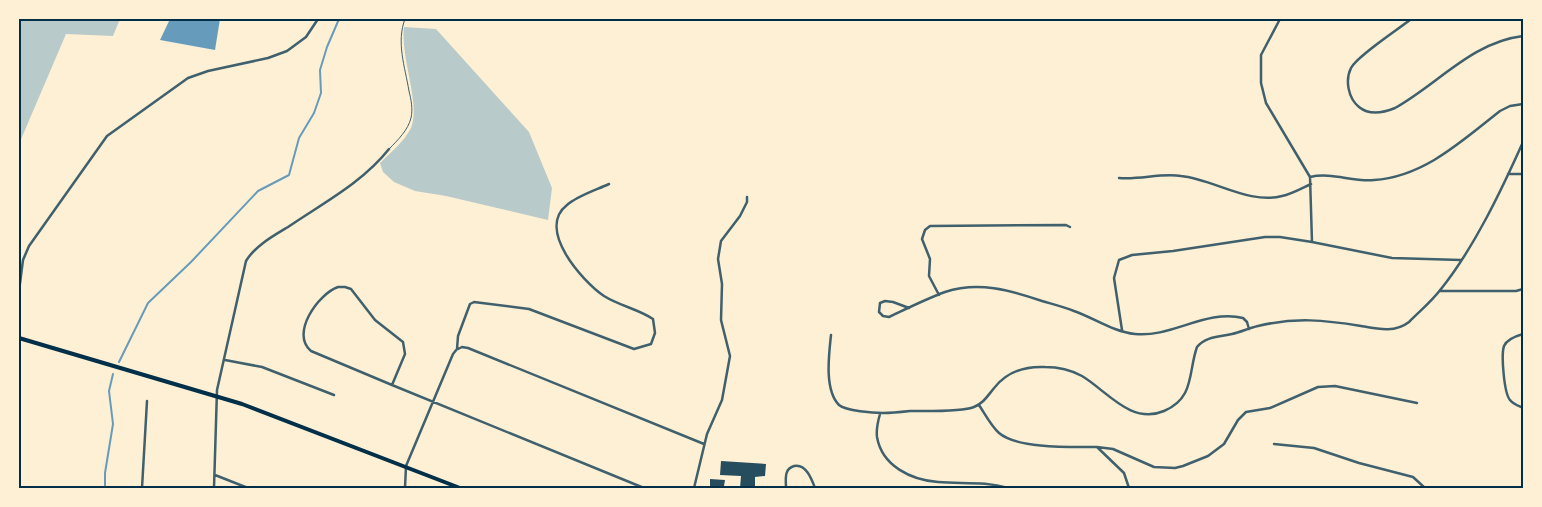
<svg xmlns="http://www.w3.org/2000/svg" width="1542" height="507" font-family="'Fira Sans',sans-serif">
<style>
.green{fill:#b9caca}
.water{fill:#669bbc}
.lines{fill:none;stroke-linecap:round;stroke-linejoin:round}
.stream{stroke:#669bbc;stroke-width:2}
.building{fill:#264d5e}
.service{stroke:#3f606c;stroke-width:1}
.minor{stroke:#3f606c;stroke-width:2.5}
.secondary{stroke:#003049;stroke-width:4}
.neatline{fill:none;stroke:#003049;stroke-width:2}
</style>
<rect width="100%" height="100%" fill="#fdf0d5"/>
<path class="green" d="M19,19h101l-7,17 -47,-2 -47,110z
M404,27l32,2 93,103 23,56 -4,32 -102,-24 -31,-5 -21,-9 -11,-10 -3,-9c10,-10 24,-21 31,-35 10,-25 -11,-70 -7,-101z"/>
<path class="water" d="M170,19h50l-5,31 -55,-10z"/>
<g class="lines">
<path class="stream" d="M119,362l29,-59 43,-41 67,-71 31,-16 10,-37 15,-25 7,-20 -1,-23 7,-23 12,-28
M105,488v-15l8,-49 -4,-33 4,-17"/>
</g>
<path class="building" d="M721,461l45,3 -1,12 -10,1v11h-15l1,-12 -21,-1z
M710,479l15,1 -1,6 16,1v1h-30z"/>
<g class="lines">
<path class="service" d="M389,149c9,-9 19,-19 22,-31 2,-9 0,-19 -2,-27 -4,-24 -13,-49 -4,-72"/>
<path class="minor" d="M1280,19l-19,36v28l5,20 44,74 2,65
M1411,19c-12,10 -54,37 -60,49 -6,12 -3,30 8,39 11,9 24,6 36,1 43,-24 77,-66 128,-72
M1508,174h15
M1310,177c22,-5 42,5 64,3 50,-3 89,-40 126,-69l10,-5 13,-2
M1119,178c21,2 41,-5 62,-2 32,3 69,29 101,20 10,-2 20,-8 29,-12
M338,287h7l6,2 24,31 28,22 2,12 -13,31 -81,-34c-21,-17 7,-57 27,-64z
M19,291l4,-31 6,-14 78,-110 81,-58 20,-7 60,-13 19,-7 19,-14 12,-18
M1440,291h76l7,-2
M939,295l-10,-19 1,-17 -8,-20 3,-9 5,-4 136,-1 4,2
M909,308l-16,-6 -8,-1 -5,2 -1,9 4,4 6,1c19,-9 37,-18 56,-25 33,-11 65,-2 97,9 10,3 22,6 32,10 20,7 40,21 61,23 36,4 71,-25 108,-16l4,4 2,7
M1122,330l-8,-52 5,-18 13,-5 41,-4 92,-14h15l32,5 80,16 69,2
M1523,334c-7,2 -16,5 -19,12 -3,9 0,47 6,54 3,4 9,6 13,8
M831,335c-2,19 -7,55 8,70 7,6 35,8 44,8 9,0 18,-1 27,-2 14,0 52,1 64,-4 10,-4 14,-12 21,-20 13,-16 30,-21 50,-20 13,0 26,3 37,9 25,15 49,49 82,35 31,-13 24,-39 33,-64 9,-11 23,-10 35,-13 9,-2 17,-6 26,-8 37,-9 67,-6 103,0 17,3 34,7 48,-4 11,-11 23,-21 32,-33 33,-41 61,-100 82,-147
M458,349l4,-2 6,1 236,96
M225,360l37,7 72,28
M392,385l252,103
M979,405c6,9 12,21 20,28 19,16 73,14 98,14l27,26 5,15
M880,414c-2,7 -4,15 -3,23 5,29 34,43 61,45 24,2 47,-1 70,6
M1274,444l40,4 45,15 54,14 12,11
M1097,447l16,2 41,18 21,1 8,-2 25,-10 16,-12 14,-24 8,-8 24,-4 48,-21 17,-1 82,17
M215,475l33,13
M142,488l5,-87
M214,488l3,-98 29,-129c9,-15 27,-25 42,-34 35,-24 74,-44 101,-78
M405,488l1,-22 47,-112 4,-5 1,-13 12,-32 4,-2 55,7 105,40 17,-5 4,-11 -2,-14c-15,-10 -33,-13 -49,-23 -22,-15 -68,-67 -37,-91 10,-9 29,-15 42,-21
M694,488l13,-54 15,-34 8,-44 -9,-36 1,-36 -4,-25 3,-18 19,-25 7,-14v-5
M786,488c0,-5 -1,-12 1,-16 1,-3 4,-5 7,-6 12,-3 18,14 21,22"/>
<path class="secondary" d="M19,338l223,66 218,84"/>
</g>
<rect width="1542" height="507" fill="none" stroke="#fdf0d5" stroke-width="40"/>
<rect x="20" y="20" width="1502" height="467" class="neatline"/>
</svg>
